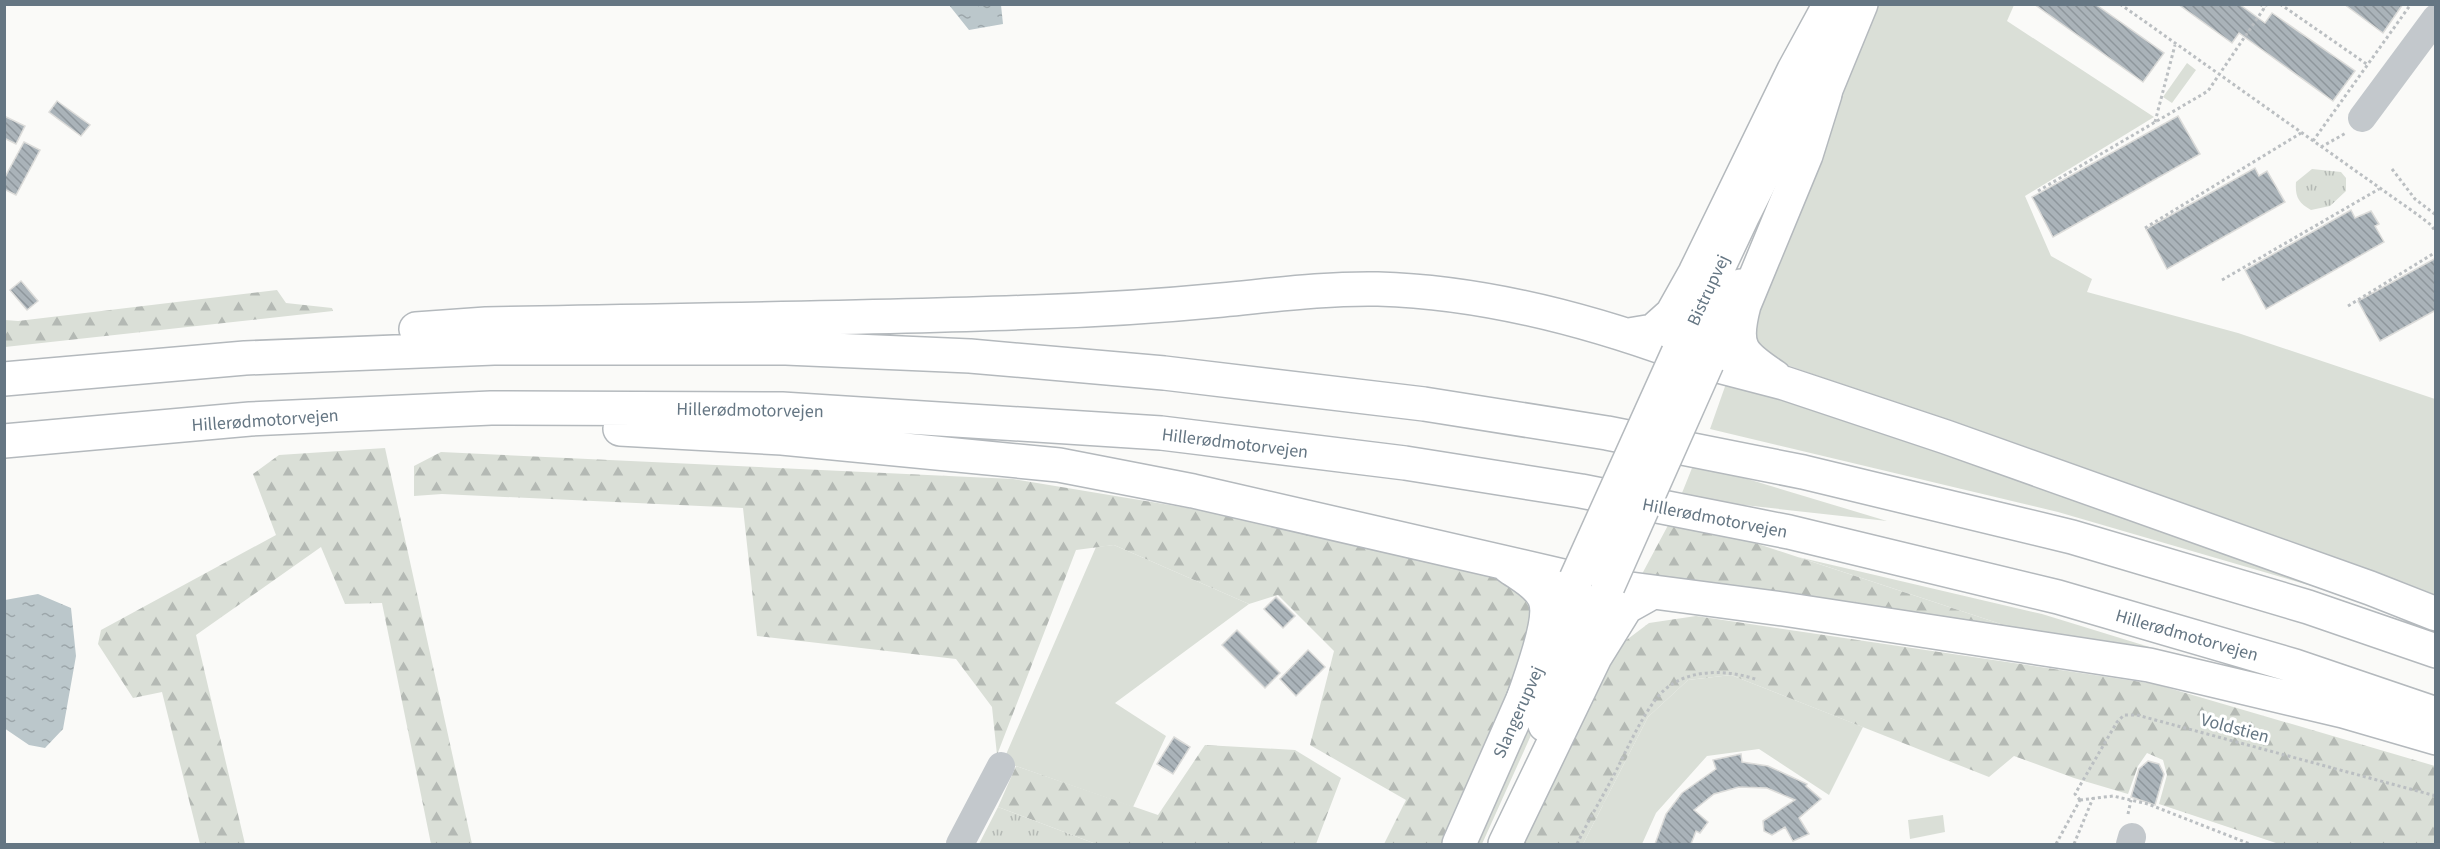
<svg xmlns="http://www.w3.org/2000/svg" width="2440" height="849" font-family="'Source Sans 3',sans-serif">
<style>
.grass{fill:#dadfd7}
.forest{fill:url(#forest-firs)}
.park{fill:url(#park-tufts)}
.water{fill:url(#water-ripples)}
.building{fill:url(#building-back-hatch);stroke:#dcdcda;stroke-width:1.5}
.lines{fill:none;stroke-linecap:round;stroke-linejoin:round}
.major-casing{stroke:#b5babe;stroke-width:36}
.highway-casing{stroke:#b4b9bd;stroke-width:36}
.path{stroke:#bbbfc2;stroke-width:3;stroke-dasharray:3 3;stroke-linecap:butt}
.minor{stroke:#c3c8cc;stroke-width:28}
.major{stroke:#fff;stroke-width:33}
.highway{stroke:#fff;stroke-width:33}
.major-bridge-casing{stroke:#b5babe;stroke-width:36;stroke-linecap:butt}
.major-bridge{stroke:#fff;stroke-width:33}
.labels{text-anchor:middle;stroke-width:6;stroke-linejoin:round;paint-order:stroke}
.street-label{font-size:18px;fill:#657683;stroke:#fff}
</style>
<defs>
<pattern id="forest-firs" width="22" height="20" patternUnits="userSpaceOnUse" patternTransform="scale(1.5)"><rect width="22" height="20" fill="#dadfd7"/><path d="M5 1l3.5 6h-7zM16 11l3.5 6h-7z" fill="#b4b9b4"/></pattern>
<pattern id="park-tufts" width="24" height="20" patternUnits="userSpaceOnUse" patternTransform="scale(1.5)"><rect width="24" height="20" fill="#dadfd7"/><path d="M3 7l-1-3M5 7V3M7 7l1-3M15 17l-1-3M17 17v-4M19 17l1-3" fill="none" stroke="#b4b9b4"/></pattern>
<pattern id="water-ripples" width="26" height="14" patternUnits="userSpaceOnUse" patternTransform="scale(1.5)"><rect width="26" height="14" fill="#bbc7cb"/><path d="M2 4q2-2 4 0t4 0M15 11q2-2 4 0t4 0" fill="none" stroke="#9ca6aa"/></pattern>
<pattern id="building-back-hatch" width="6" height="6" patternUnits="userSpaceOnUse" patternTransform="scale(1.5)"><rect width="6" height="6" fill="#aab3b9"/><path d="M-1 5l2 2M0 0l6 6M5-1l2 2" fill="none" stroke="#8e969c"/></pattern>
</defs>
<rect width="100%" height="100%" fill="#fafaf8"/>
<path class="grass" d="M1878,5h136l-7,16 147,96 -129,79 26,60 41,23 -5,13 151,41 197,66v201l-78,-32 -592,-211 -17,-37 108,-271z
M2187,63l9,7 -24,33 -9,-6z
M1728,378l694,240 -364,-106 -348,-83z
M1694,463l193,58 -207,-23z
M1114,545l135,59 -134,99 51,33 -33,71 -117,-41h-15l95,-219z
M1798,557l244,57 192,59 -194,-36z
M1592,600l-110,244h-13z
M1731,675l132,52 -34,68 -70,-46 -52,7 -51,57 -14,31h-59l65,-127 40,-37z
M1943,815l2,17 -35,7 -2,-19z"/>
<path class="forest" d="M277,290l9,13 46,5 1,3 -328,36v-27l13,1z
M385,448l87,396h-41l-49,-241 -37,1 -24,-57 -125,88 49,209h-45l-38,-152 -29,6 -35,-54 3,-14 175,-95 -23,-61 26,-19z
M441,452l572,27 235,39 255,59 24,17 10,37 -95,213h-58l22,-44 -96,-55 24,-94 -56,-56 -29,9 -135,-59 -38,5 -79,205 -5,-48 -36,-48 -199,-23 -14,-128 -301,-14 -28,2v-30z
M1673,516l367,121 -398,-63z
M1696,616l459,68 280,82v78h-156l-120,-40 8,-29 -4,-15 -16,-7 -9,13 -10,28 -54,-16 -60,-22 -25,21 -258,-102 -43,5 -40,37 -65,127h-64l89,-190 41,-31z
M1205,745l90,5 46,28 -25,66h-220l-98,-37 18,-41 142,49z"/>
<path class="park" d="M2312,169l29,3 5,6v13l-16,15 -19,4c-13,-7 -16,-14 -15,-28z
M998,807l98,37h-117z"/>
<path class="water" d="M949,5h52l2,19 -34,6z
M38,594l33,14 5,48 -13,73 -18,19 -16,-3 -25,-17 1,-128z"/>
<path class="building" d="M2034,4h61l69,49 -21,29z
M2178,4h61l26,19 7,-10 83,58 -22,30 -94,-68 -7,10z
M2344,4h59l-20,29z
M57,101l33,24 -9,11 -32,-24z
M4,116l21,10 -9,18 -12,-6z
M2178,116l22,38 -147,83 -21,-40z
M24,142l16,8 -24,45 -12,-6v-10z
M2255,168l4,8 8,-5 18,31 -118,67 -21,-40z
M2351,210l4,8 16,-7 8,13 -4,2 9,16 -118,67 -21,-39z
M2436,258v52l-56,31 -22,-40z
M21,281l17,20 -11,9 -17,-20z
M1276,597l19,19 -12,12 -19,-19z
M1237,630l43,43 -15,15 -43,-43z
M1308,650l17,17 -29,29 -16,-17z
M1174,737l16,10 -17,27 -16,-10z
M1741,754l1,8 26,4 39,18 -1,2 15,13 -22,19 10,16 -16,7 -8,-14 -13,8 -8,-4 -1,-10 32,-21 -28,-12 -28,-1 -25,7 -20,16 14,12 -8,11 -4,-2 -5,13h-36l11,-30 16,-21 34,-24 -3,-9z
M2148,761l11,3 5,10 -9,31 -24,-8 8,-28z"/>
<g class="lines">
<g class="major-casing">
<path id="major" d="M1813,121l48,-117
M1741,286l-34,77 -29,-10 65,-138 106,-211
M1459,844l117,-265 32,7 -63,139"/>
</g>
<g class="highway-casing">
<path id="highway" d="M416,329l70,-5c183,-4 366,-5 549,-12 63,-2 125,-6 187,-12 52,-5 104,-12 156,-11 103,3 204,29 300,64
M1629,335l24,-4 19,-17 23,-41 99,-203 36,-66
M1707,363l77,20 162,54 424,151 66,26
M1775,377c-35,-23 -42,-30 -31,-72l62,-150 19,-61
M4,379l241,-21 249,-10h292l184,8 194,17 260,31 183,29 196,39 269,65 236,70 128,44
M620,429l162,9 277,27 134,26 383,88
M4,441l246,-22 241,-11 291,1 379,24 244,30 176,28 208,41 269,65 237,69 141,48
M1508,566c12,9 29,17 36,31 11,22 -16,85 -23,109
M1608,586l175,23 366,56 194,46 93,27
M1505,844l90,-187 31,-50 25,-14"/>
</g>
<path class="path" d="M2120,4l298,211 13,10 5,7
M2260,4l5,4
M2280,4l88,61
M2155,122l20,-77
M2313,141l98,-137
M2321,147l25,-14
M2392,169l23,30 21,16
M2038,191l170,-100 59,-87
M2145,228l156,-95
M2222,280l157,-91
M2348,306l88,-54
M2080,800l-5,-6 42,-72 7,-7h13l299,81
M2080,800l33,-4 35,8 102,40
M2128,814l3,-14
M1577,844c12,-25 26,-48 39,-73 12,-24 24,-51 40,-72 23,-31 69,-31 102,-19
M2056,844l24,-44
M2074,844l19,-46"/>
<path class="minor" d="M2362,118l74,-100
M960,844l41,-78
M2130,844l2,-7"/>
<use href="#major" class="major"/>
<use href="#highway" class="highway"/>
<g class="major-bridge-casing">
<path id="major-bridge" d="M1576,579l102,-226
M1608,586l99,-223"/>
</g>
<use href="#major-bridge" class="major-bridge"/>
</g>
<g class="labels">
<g class="street-label">
<text transform="translate(1708 290) rotate(-65)" y="6">Bistrupvej</text>
<text transform="translate(750 410) rotate(1)" y="6">Hillerødmotorvejen</text>
<text transform="translate(265 420) rotate(-4)" y="6">Hillerødmotorvejen</text>
<text transform="translate(1235 443) rotate(7)" y="6">Hillerødmotorvejen</text>
<text transform="translate(1715 518) rotate(11)" y="6">Hillerødmotorvejen</text>
<text transform="translate(2187 635) rotate(16)" y="6">Hillerødmotorvejen</text>
<text transform="translate(1518 712) rotate(-66)" y="6">Slangerupvej</text>
<text transform="translate(2235 728) rotate(15)" y="6">Voldstien</text>
</g>
</g>
<rect width="2440" height="849" fill="none" stroke="#657683" stroke-width="12"/>
</svg>
